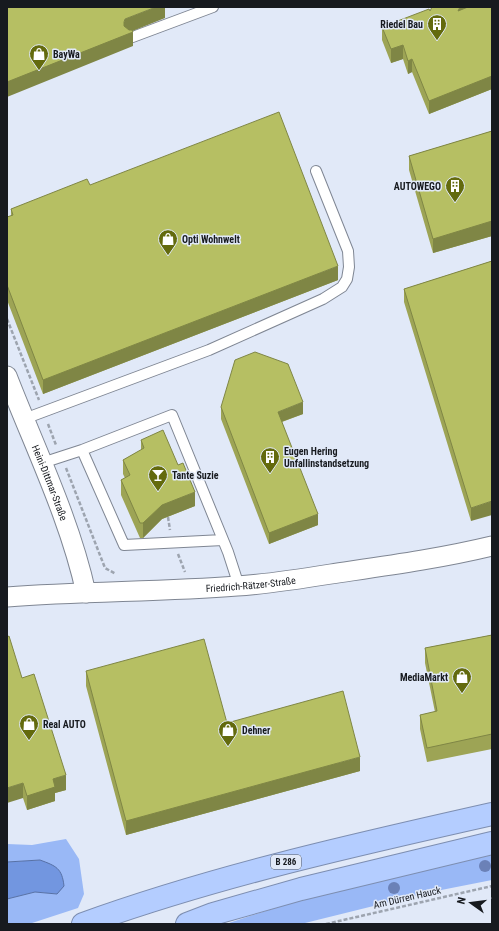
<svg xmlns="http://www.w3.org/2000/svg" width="499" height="931" font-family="'Roboto Condensed',sans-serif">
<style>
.green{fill:#99b8f6}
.water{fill:#7296e0;stroke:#5771a6}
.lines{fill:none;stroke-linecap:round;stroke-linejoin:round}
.lane-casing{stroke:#7f8693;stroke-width:12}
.street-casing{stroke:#7f8693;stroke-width:21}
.highway-casing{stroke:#7d8eb1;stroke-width:24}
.path{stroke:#9da4af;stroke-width:2.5;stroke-dasharray:4 2;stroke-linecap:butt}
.lane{stroke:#fff;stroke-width:10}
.street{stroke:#fff;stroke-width:19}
.highway{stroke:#b4cdff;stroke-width:22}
.tree{fill:#6b81b7}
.wall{fill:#9da455}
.shaded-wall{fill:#7f8645}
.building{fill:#b6bf63;stroke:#7f8645}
.labels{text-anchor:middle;stroke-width:3;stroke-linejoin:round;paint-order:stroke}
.shield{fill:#e1e9f8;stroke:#545860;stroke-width:1}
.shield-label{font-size:9px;font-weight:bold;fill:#171a1f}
.poi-label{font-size:10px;font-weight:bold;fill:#171a1f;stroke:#e1e9f8;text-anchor:start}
.street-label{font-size:10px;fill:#171a1f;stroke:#e1e9f8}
</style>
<rect width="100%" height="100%" fill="#e1e9f8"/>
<path class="green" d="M66,839l13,20 5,35 -6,14 -49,16h-22v-25l28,-7 22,2 -17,-34 -33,2v-18l25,1z
M492,855v25l-66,13 -125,31h-75c86,-30 177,-50 266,-69z"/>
<path class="water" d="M40,860c16,6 22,8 24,26l-7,8 -22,-2 -28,7v-37z"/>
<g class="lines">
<g class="lane-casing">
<path id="lane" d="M130,38l83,-31
M24,419l185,-69 114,-51 19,-12 5,-8 2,-12 -1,-16 -32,-80
M82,450l42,95 99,-5
M42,463l40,-13 90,-35 56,137 11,34"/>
</g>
<g class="street-casing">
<g id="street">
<path id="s1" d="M7,376c27,70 63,143 79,217"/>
<path id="s2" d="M7,597c77,-6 154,-5 230,-11 32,-2 63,-7 94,-12 54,-8 107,-15 161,-28"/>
</g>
</g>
<g class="highway-casing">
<path id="highway" d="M83,924c133,-48 271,-79 409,-110
M187,924l26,-10 88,-25 191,-46"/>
</g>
<path class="path" d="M7,319l32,81
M48,424l8,21
M66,468l39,100 11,6
M168,517l2,13
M178,554l7,18
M326,924l166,-38"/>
<use href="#lane" class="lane"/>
<use href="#street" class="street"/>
<use href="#highway" class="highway"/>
</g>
<g class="tree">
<circle cx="485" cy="866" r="6"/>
<circle cx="394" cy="888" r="6"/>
</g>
<path class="wall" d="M492,7v82l-63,25 -17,-42 -4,2 -5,-15 -12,4 -9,-23v-13l48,-16 34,-3z
M492,131v105l-59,17 -24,-83v-14z
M90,185l248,95 -295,114 -36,-94v-83l4,-1v-7z
M492,261l-21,260 -67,-219v-13z
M221,407l82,7 -21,8 36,103 -49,19 -48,-125z
M141,440l54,66 -33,13 -19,19h-3l-19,-43v-15l4,-2 -2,-4v-14l18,-10z
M492,635v114l-65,13 -7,-33v-14l15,-3 -10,-49v-15z
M86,671l141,52 133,48 -234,64 -40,-149z
M22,678l44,112 -11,3v8l-28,9 -4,-12z"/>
<path class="shaded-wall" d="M156,7h9v11l-40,16 8,-2v14l-126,51v-15l117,-60 1,-3z
M460,7h5l-7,17v-13z
M403,45v14l-12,4v-14z
M412,59v13l-4,2v-13z
M492,76v13l-63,25v-13z
M492,221v15l-59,17v-14z
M338,266v14l-295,114v-14z
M303,402v12l-25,9v-11z
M195,492v14l-33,13 -19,19v-15l19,-18z
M492,501v14l-21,6v-13z
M318,514v11l-49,19v-11z
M360,757v14l-234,64v-14z
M66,775v15l-11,3v8l-28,9v-14l26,-17z
M23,783v15l-16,5v-15z"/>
<path class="building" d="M7,7h149l-31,12 -1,3v4l5,4h3l1,2 -126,50z
M432,7h28l-2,4 10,-4h24v69l-63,25 -17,-42 -4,2 -5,-16 -12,4 -9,-22 47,-18 1,2z
M279,112l59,154 -295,114 -36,-95v-68l6,-2 -2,-6 76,-30 3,6z
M492,131v90l-59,18 -24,-83z
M492,261v240l-21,7 -67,-219z
M255,352l33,12 15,38 -25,10 40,102 -49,19 -48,-126 14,-47z
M163,430l15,35 5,-2 12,29 -33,13 -19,18h-3l-19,-43 9,-5 -7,-15 21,-12 -3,-8z
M492,635v99l-65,14 -7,-33 17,-4 -12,-63z
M9,636l13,42 12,-4 32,101 -13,4 2,8 -28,9 -4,-13 -16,5v-151z
M204,639l23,84 116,-32 17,66 -234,64 -40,-150z"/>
<defs>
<g id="building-pin" transform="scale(1)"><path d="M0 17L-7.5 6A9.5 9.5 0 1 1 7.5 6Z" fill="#636a0d" stroke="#e1e9f8"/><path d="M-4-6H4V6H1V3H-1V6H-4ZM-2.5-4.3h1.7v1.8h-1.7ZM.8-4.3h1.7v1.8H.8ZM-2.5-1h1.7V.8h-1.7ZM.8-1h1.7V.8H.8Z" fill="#fff"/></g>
<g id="shop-pin" transform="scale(1)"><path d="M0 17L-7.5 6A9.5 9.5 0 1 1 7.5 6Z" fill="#636a0d" stroke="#e1e9f8"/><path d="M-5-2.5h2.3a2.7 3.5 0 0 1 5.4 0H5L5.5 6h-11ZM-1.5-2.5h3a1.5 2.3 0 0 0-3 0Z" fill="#fff"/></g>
<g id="bar-pin" transform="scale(1)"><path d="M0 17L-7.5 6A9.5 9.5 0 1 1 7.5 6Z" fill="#636a0d" stroke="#e1e9f8"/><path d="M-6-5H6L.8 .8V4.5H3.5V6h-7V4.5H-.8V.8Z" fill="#fff"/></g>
</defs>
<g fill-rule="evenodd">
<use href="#building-pin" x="437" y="24"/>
<use href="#shop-pin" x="39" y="54"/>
<use href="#building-pin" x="455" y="186"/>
<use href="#shop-pin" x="168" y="239"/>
<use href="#building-pin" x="270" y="457"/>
<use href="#bar-pin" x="158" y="475"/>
<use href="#shop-pin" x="462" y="677"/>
<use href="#shop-pin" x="29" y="724"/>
<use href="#shop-pin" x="228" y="730"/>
</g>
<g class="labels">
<rect class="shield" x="271" y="855" width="30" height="14" rx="3"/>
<g class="shield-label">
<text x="286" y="865">B 286</text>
</g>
<g class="poi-label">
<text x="423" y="28" text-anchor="end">Riedel Bau</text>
<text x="53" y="58">BayWa</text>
<text x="441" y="190" text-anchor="end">AUTOWEGO</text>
<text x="182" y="243">Opti Wohnwelt</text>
<text x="284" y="455">Eugen Hering<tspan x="284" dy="12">Unfallinstandsetzung</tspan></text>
<text x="172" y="479">Tante Suzie</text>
<text x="448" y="681" text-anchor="end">MediaMarkt</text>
<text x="43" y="728">Real AUTO</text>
<text x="242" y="734">Dehner</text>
</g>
<g class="street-label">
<text dy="4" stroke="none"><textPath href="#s1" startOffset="115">Heini-Dittmar-Straße</textPath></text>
<text dy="4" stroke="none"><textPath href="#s2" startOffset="244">Friedrich-Rätzer-Straße</textPath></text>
<text transform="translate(407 897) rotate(-13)" y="4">Am Dürren Hauck</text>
</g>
</g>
<rect width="499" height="931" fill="none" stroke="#171a1f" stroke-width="16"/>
<g transform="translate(471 903) rotate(284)" stroke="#e1e9f8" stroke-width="3" paint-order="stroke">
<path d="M0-3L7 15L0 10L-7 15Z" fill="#171a1f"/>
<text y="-6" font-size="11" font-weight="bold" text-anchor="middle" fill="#171a1f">N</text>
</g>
</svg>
